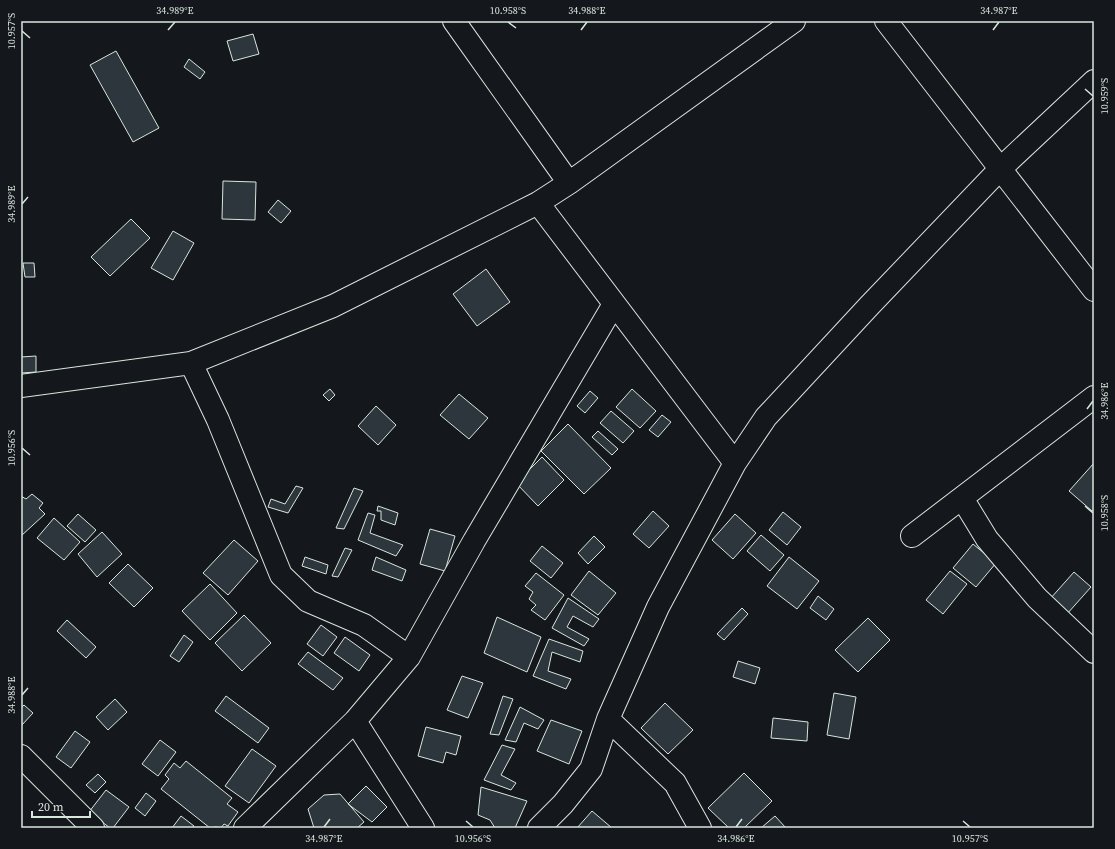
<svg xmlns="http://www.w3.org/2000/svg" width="1115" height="849" font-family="'Source Serif 4',serif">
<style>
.building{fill:#2c363c;stroke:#d8e6dc}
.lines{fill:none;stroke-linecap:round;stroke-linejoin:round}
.minor-casing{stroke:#d8e6dc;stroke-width:24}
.minor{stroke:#14181c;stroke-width:22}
.ticks{fill:none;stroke:#d8e6dc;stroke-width:1.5}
.neatline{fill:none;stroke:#d8e6dc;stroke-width:1.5}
.ticks-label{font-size:10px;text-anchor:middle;fill:#d8e6dc}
</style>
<rect width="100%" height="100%" fill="#14181c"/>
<path class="building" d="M253,34l6,20 -26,7 -6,-20z
M116,51l43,77 -26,14 -43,-77z
M189,59l16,13 -5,7 -16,-12z
M223,181l33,1 -1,38 -33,-1z
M278,200l13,11 -10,12 -13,-11z
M131,219l19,19 -40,38 -19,-19z
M173,231l21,12 -21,37 -22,-12z
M23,263h11l1,14h-10z
M486,269l24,33 -33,24 -24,-32z
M36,356v16l-15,1v-16z
M330,389l5,6 -6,6 -6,-6z
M632,389l24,22 -16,17 -24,-21z
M590,391l8,7 -13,15 -8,-7z
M459,394l29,24 -19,21 -29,-24z
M376,406l20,19 -18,20 -20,-19z
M611,411l23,20 -11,12 -23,-20z
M662,415l9,7 -13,15 -9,-7z
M568,424l43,44 -27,26 -43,-43z
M598,431l20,18 -6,6 -20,-18z
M542,457l22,23 -26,26 -22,-23z
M1094,463v47l-2,1 -23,-20z
M296,486l7,2 -15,25 -20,-6 3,-8 14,5z
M354,488l9,3 -19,38 -8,-1z
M32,494l11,9 -4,5 6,6 -24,22v-40l5,3z
M378,506l20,7 -3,12 -14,-5v-9h-4z
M653,511l16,15 -20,22 -16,-14z
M783,512l18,15 -14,18 -18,-15z
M368,513l7,2 -5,18 33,12 -7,11 -38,-16z
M78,514l18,16 -11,12 -18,-16z
M735,514l21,19 -23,26 -21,-19z
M54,518l26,24 -16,18 -27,-22z
M430,529l25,7 -10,35 -25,-7z
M102,532l20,22 -25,23 -19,-23z
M761,535l23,20 -14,16 -23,-20z
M594,536l11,11 -17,17 -10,-11z
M234,540l24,21 -30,34 -25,-22z
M973,544l23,19 -20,24 -23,-19z
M542,546l21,17 -12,15 -21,-17z
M345,548l7,2 -14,27 -6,-1z
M305,557l23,8 -2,9 -24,-8z
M376,557l30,13 -4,11 -30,-11z
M789,557l30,24 -22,28 -30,-23z
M128,564l25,24 -19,19 -25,-24z
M589,571l27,22 -18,22 -27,-20z
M950,571l17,13 -24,30 -17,-14z
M1074,572l17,15 -24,27 -17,-15z
M536,573l28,22 -19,25 -14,-10 5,-5 -7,-6 4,-7 -8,-6z
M210,584l27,29 -27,27 -28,-29z
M818,596l16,13 -8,11 -16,-12z
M568,598l31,21 -6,8 -20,-11 -6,11 22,12 -5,7 -32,-18z
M742,608l6,6 -24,26 -7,-6z
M244,615l27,28 -29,28 -27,-28z
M497,617l44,20 -14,35 -43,-19z
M868,618l22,22 -32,32 -23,-22z
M67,620l29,27 -10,11 -29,-27z
M321,625l16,12 -14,19 -16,-12z
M184,635l9,7 -14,20 -9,-6z
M345,637l25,18 -11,16 -25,-18z
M549,639l34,12 -3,11 -28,-10 -4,19 23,8 -5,10 -33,-13z
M308,652l35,26 -10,12 -35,-26z
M738,661l22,7 -5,16 -22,-7z
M462,676l21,7 -15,35 -21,-8z
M834,693l22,4 -7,42 -22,-4z
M226,696l43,32 -11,15 -43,-32z
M503,696l10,3 -14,36 -9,-1z
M115,699l12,13 -19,18 -12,-13z
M665,703l28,27 -25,24 -27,-26z
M24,705l9,8 -12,13v-18z
M520,707l24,13 -6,9 -14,-6 -8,19 -11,-2z
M773,718l35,4 -1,19 -36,-3z
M551,720l31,11 -13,33 -32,-13z
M426,727l35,9 -5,19 -10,-3 -3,11 -25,-7z
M75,731l15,11 -19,26 -15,-11z
M160,740l16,12 -18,24 -16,-12z
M502,745l13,4 -14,26 15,8 -5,7 -27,-10z
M252,749l24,17 -27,37 -24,-17z
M186,761l46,37 -5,6 11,8 -10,14 -4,-2 -3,4 -5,-1 -6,1 -49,-39 8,-10 -4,-4 9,-12 6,5z
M744,773l28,28 -28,27h-15l-21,-20z
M98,774l8,8 -11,11 -9,-8z
M366,786l21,21 -15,15 -24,-18z
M481,787l46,14 -12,27h-20l-5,-8 -12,-5z
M106,790l23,17 -16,21h-3l-21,-16z
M146,793l10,8 -11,15 -10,-8z
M340,794l24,28 -7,6h-43l-6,-19 16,-14z
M592,811l20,17h-35z
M181,816l13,10 -2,2h-20z
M775,816l11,12h-25z"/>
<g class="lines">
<g class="minor-casing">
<path id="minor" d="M454,21l115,162
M886,21l208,269
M538,203l197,260
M191,363l27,57 63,155 27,26 56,24 45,32
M21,386l170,-23 142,-57 205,-103 31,-20 225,-162
M962,498l25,41 50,59 57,54
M912,536l182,-139
M608,719l67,64 25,45
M355,721l68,107
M21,756l72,72
M245,828l110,-107 54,-64 65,-116 140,-237
M539,828l24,-24 28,-35 17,-50 50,-112 77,-144 31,-46 103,-111 131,-137 94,-88"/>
</g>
<use href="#minor" class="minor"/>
</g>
<path class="ticks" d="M508,22l8,6M168,30l7,-8M581,30l6,-8M993,30l6,-8M22,31l8,7M1085,89l8,7M22,204l6,-7M1087,409l6,-8M22,448l8,7M1085,506l8,7M22,695l6,-7M466,821l7,6M963,821l7,6M324,827l6,-8M736,827l6,-8"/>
<rect width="1115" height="849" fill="none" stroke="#14181c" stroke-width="44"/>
<path d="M32 811v6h58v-6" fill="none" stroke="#d8e6dc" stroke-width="2"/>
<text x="38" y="811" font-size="12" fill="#d8e6dc" stroke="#14181c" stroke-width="3" paint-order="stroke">20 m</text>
<rect x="22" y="22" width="1071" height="805" class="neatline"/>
<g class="ticks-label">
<text x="175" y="14">34.989°E</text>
<text x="508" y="14">10.958°S</text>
<text x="587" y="14">34.988°E</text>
<text x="999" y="14">34.987°E</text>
<text transform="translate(11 31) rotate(-90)" y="4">10.957°S</text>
<text transform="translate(1104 96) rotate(-90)" y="4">10.959°S</text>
<text transform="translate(11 204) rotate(-90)" y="4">34.989°E</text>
<text transform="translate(1104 401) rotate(-90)" y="4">34.986°E</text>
<text transform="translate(11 448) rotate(-90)" y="4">10.956°S</text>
<text transform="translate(1104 513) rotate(-90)" y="4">10.958°S</text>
<text transform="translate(11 695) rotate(-90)" y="4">34.988°E</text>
<text x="324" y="842">34.987°E</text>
<text x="473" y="842">10.956°S</text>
<text x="736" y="842">34.986°E</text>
<text x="970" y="842">10.957°S</text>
</g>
</svg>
